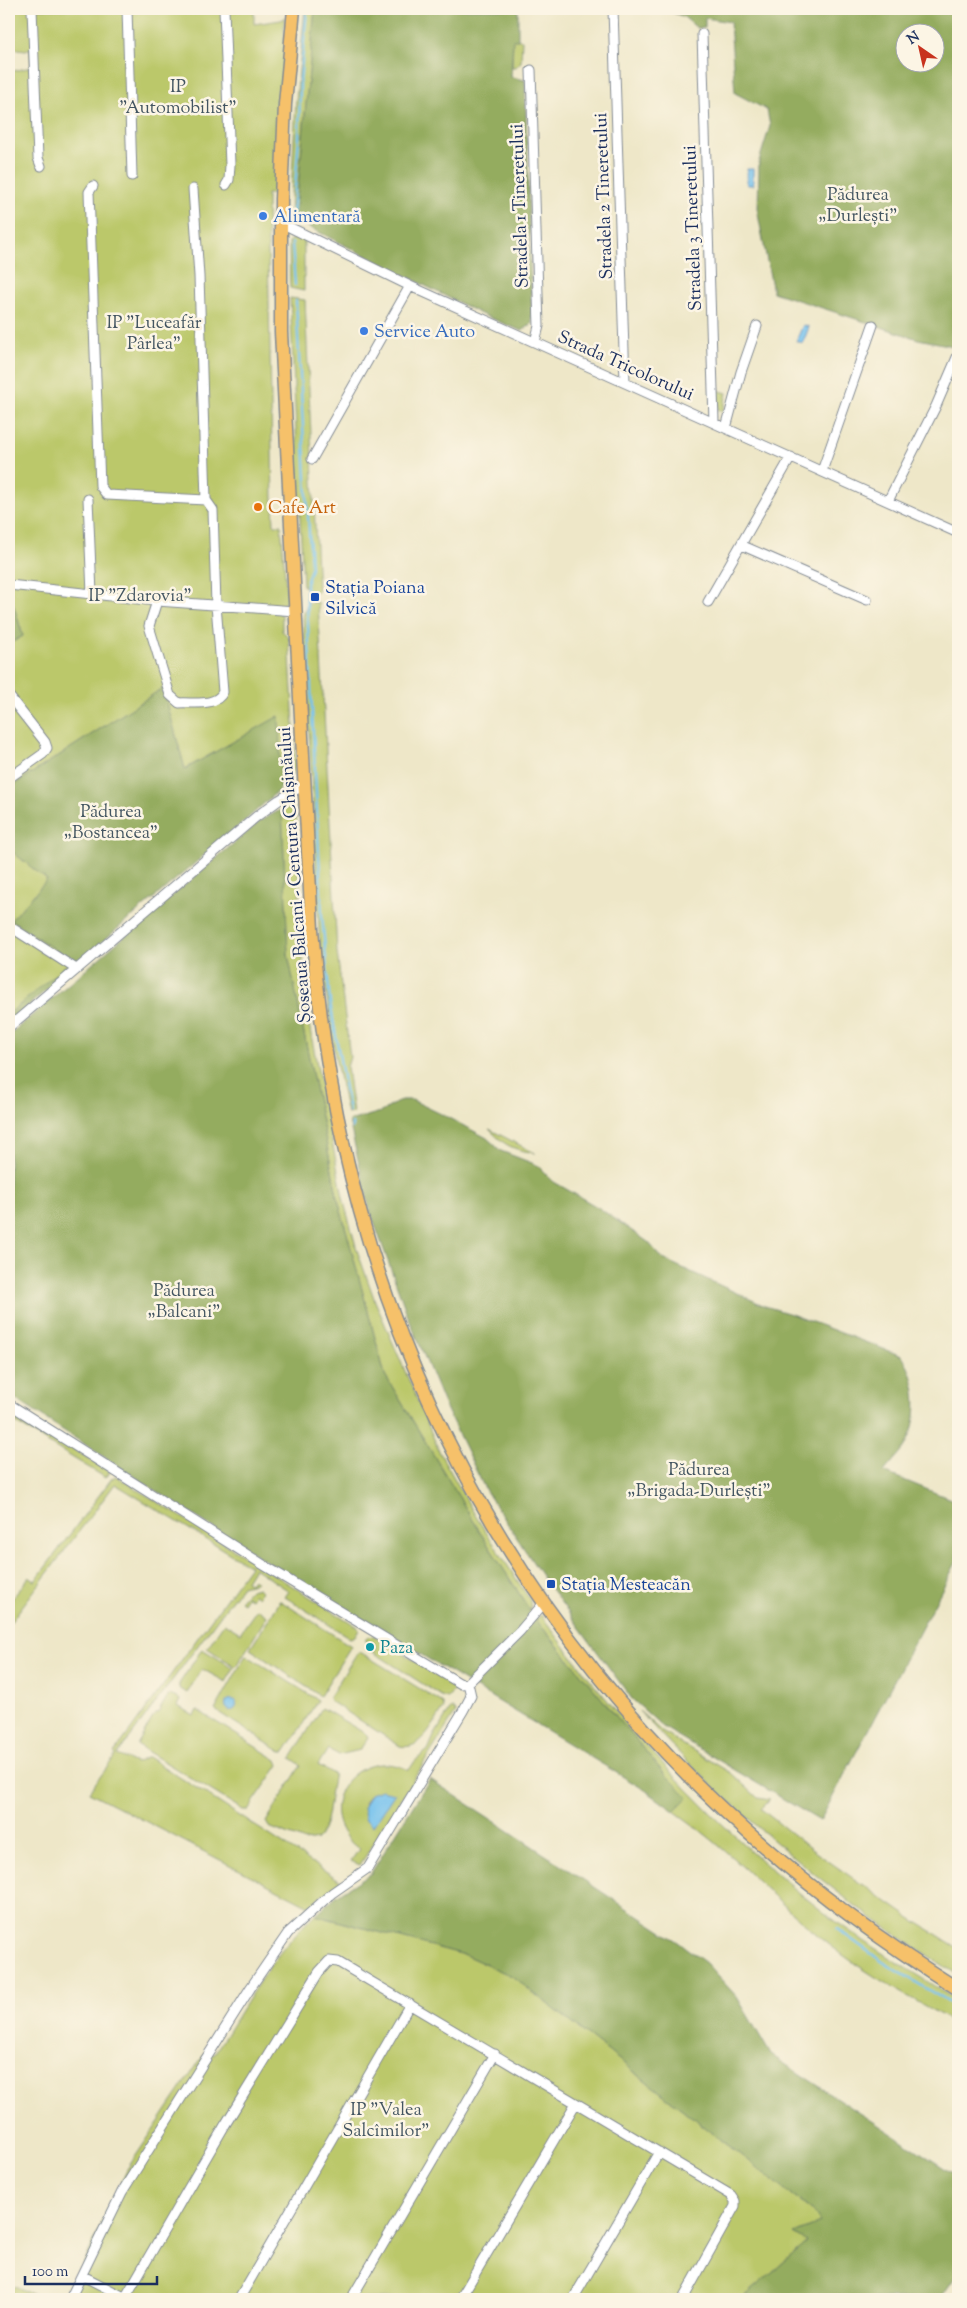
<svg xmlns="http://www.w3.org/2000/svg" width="967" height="2308" font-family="'Sorts Mill Goudy',serif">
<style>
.green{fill:#bbc86a;stroke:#6b7c64;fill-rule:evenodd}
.forest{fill:#94ac5e;stroke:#586e5e;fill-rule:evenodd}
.water{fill:#73c1ee;stroke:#4778a6}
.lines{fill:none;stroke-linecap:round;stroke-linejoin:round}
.stream{stroke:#73c1ee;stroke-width:2.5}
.minor-casing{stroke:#848b93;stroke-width:11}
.highway-casing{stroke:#848b93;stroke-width:15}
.minor{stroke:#fff;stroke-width:9}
.highway{stroke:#f6c16b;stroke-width:12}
.shop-dot{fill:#3f7fe0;stroke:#fcf5e5;stroke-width:2}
.food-dot{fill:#e8710a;stroke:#fcf5e5;stroke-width:2}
.transit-dot{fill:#1a4fb4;stroke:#fcf5e5;stroke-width:2}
.culture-dot{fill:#0f9aa8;stroke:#fcf5e5;stroke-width:2}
.labels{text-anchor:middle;stroke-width:5;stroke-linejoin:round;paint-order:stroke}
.park-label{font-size:18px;fill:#435561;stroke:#fcf5e5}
.street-label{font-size:18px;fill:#1b2f5e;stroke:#fcf5e5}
.shop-label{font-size:18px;fill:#366cbe;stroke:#fcf5e5;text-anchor:start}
.food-label{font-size:18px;fill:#c56008;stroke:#fcf5e5;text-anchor:start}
.transit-label{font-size:18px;fill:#164399;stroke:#fcf5e5;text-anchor:start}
.culture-label{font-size:18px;fill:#0d838f;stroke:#fcf5e5;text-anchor:start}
</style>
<rect width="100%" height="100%" fill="#fcf5e5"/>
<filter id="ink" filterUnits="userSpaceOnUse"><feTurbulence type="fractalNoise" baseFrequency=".02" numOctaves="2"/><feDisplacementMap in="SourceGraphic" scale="10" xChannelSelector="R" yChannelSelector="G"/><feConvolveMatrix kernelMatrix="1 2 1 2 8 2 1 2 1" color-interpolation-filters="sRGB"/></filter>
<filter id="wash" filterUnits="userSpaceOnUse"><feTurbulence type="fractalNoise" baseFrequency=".0096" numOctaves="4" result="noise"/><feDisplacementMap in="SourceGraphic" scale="20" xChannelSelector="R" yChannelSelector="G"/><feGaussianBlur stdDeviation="1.12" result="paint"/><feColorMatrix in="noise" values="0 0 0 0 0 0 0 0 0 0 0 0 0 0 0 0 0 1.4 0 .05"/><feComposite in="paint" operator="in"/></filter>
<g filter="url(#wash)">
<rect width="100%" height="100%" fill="#eee7c8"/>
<path class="green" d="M9,9h245v15l27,-4 3,-3 1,28 -8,149h-10v7l6,301 1,23h7l6,74 -3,5 -6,3 1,6 3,2v16l7,6 7,128 -6,14 -9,9 -3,-71 -93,52 -22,-81 -154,100v-144l14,-8 -14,-46v-518l22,-5 -1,-19 -4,2 -17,-2z
M305,9h10l-20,211 -5,-4 6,-115z
M513,39l9,1 -1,22 -5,5h-4z
M297,236l7,4v51l-14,-3 -1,-47z
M290,298l15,2 13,292h-10l-5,-7z
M717,390l10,3 -4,18 -5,-1z
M318,602l19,350 13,105 -3,10 6,46 -6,1 -12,-57 -15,-109 -17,-332 5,-13z
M287,808l5,2 4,5 8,169 4,35 36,183 13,48 18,51 65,152 35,62 55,85 1,12 -43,-67 -103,-170 -47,-175 -50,-245 -6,-146z
M9,849l38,31 -36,40 61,41 -63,53z
M489,1129l46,24c-23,-4 -30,-7 -46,-24z
M9,1409l101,63 -4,6 -97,-59z
M116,1476l242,151 1,2 -4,7 -5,2 -65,-41 4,-6 -35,-23 -8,13 4,2 3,-4 4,3 -15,4 -125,169 19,8 12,-6 193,124 -32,25 -220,-114 27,-37 -2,-2 136,-187 -135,-82 -106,140v-21l20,-26 6,4 77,-103z
M258,1588l3,3 -3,6 -4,-3 -3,5 -4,-2 -4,6 -3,-2 10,-11z
M279,1600l72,46 -31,50 -70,-47 29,-46z
M257,1609l10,7 -31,51 -29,-19 17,-25 16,10z
M541,1615c81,111 173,211 281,296 43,33 91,61 136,90v24c-44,-26 -92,-50 -132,-83 -52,-42 -96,-93 -152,-131l13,-14 -25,-26 -126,-151z
M375,1636l78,49 2,4 -7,9 -5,-1 -70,-45 3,-5 -11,-7 3,-3z
M202,1649l32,19 -8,14 -24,-13 -15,24 -8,-5v-4z
M360,1652l83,51 1,5c-11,16 -22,43 -44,38l-70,-45 -1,-3 26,-42z
M246,1655l72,45 -33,52h-4l-66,-42z
M170,1695l11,5 -3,6 16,10 3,-6 80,50 2,5 -31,45h-5l-106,-65 18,-31 3,-1 9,-16z
M322,1708l44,26 2,3 -8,13 -21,5 -11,-6 -10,16 16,9c-5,19 -5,52 -16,65l-13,2 -36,-14 -3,-5 35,-57 -10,-7z
M451,1708l5,4 -96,153 -9,-4 8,-12c-51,-36 -7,-106 50,-79l6,-9 13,-11 6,-14zM394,1793l-21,33 -9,-23 6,-9z
M639,1711l23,21 69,41 27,25 12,2 -9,9 50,40 98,68 49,31v27c-37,-24 -75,-48 -110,-75 -74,-56 -146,-120 -209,-189z
M315,1915l150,40 47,21 304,238 4,9 -26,11 13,8 -66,57h-674l60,-130 80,-119 7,4c31,-48 58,-101 101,-139z
M9,2283l33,16h-33z"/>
<path class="forest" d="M315,9h203v31h-5l-2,37 14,3 7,244 -10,7 -39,-16 -188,-95z
M663,9h295v338l-40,-8 -145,-47 -15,-78 1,-53 11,-35 -3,-16 -32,-17 -5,-71 -25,-4v10h-8l-13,-11zM904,32h30v30h-30z
M9,590l14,46 -14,8z
M163,688l22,81 94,-53 2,72 -33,30 -172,146 -65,-44 36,-40 -38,-31v-61z
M282,809l6,146 50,245 47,175 103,170 48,75 126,151 26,26 -14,14 -29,-21 -410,-248 -226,-147v-360l251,-214z
M65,966l5,3 -61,54v-9z
M401,1100h11l31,15 44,23 14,13 36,14 17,17 45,26 49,34 15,17 102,47 26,8 111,42c17,26 19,65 2,92 -6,8 -14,16 -20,24l74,30v57l-138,262 -157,-94 -31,-28 -86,-117 -60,-91 -42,-87 -37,-90 -37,-103 -21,-90 32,-9z
M430,1779l248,163 28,21 31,34 34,58 187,122v96l-18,26h-199l66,-57 -13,-8 26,-11 -4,-9 -304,-238 -47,-21 -150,-40 21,-19 35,-23z"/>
<path class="water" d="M747,169h6v16h-6z
M803,325l6,2 -6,16 -7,-2z
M225.5 1705a5.5 5.5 0 1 1 11 0a5.5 5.5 0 1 1-11 0Z
M381,1790l14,3 -22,33 -7,-6 -3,-12 7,-14z"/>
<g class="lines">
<path class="stream" d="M293,214l6,-77 1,-55 7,-73
M292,243l3,42
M296,301l15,267 -5,16 16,332 8,86 19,109
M352,1124v4
M837,1929l46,33 75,46"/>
</g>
</g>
<g filter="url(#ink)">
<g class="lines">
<g class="minor-casing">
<path id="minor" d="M32,9l6,149 3,8
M127,9l5,167
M224,9l6,156 -1,15 -3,5
M613,9l12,373
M702,34l12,388
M531,70l8,256 -4,16
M93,186l-4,6 11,294 7,9 99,5
M281,223l129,63 548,247
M726,428l15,-56 16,-46
M312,459l98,-173
M822,471l51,-146
M88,499l4,95
M888,501l48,-95 22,-51
M741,545l126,55
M9,585l148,16 138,10
M157,601l-8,25 21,69 9,8c14,-1 37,4 44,-11l-7,-87 -3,-95 -7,-10 -7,-224 -6,-87
M708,602l83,-145
M9,696l36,46 2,6 -4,6 -34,24
M9,926l67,43
M9,1027l248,-211 22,-16 25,-15
M9,1404l253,160 199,120 7,-1 52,-52 24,-28
M83,2276l45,23
M125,2298l100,-173 94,-153 10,-11 9,1 393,233 4,6v5l-52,93
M70,2299l52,-107 129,-205 37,-54 44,-40 36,-25 95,-157 8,-15 -3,-13
M239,2299l171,-295
M351,2299l144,-245
M460,2299l116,-196
M573,2299l86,-147"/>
</g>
<g class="highway-casing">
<path id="highway" d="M294,9l-9,95 -4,95v133l31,597c33,455 260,820 646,1060"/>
</g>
<use href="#minor" class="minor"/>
<use href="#highway" class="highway"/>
</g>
</g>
<g class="shop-dot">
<circle cx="263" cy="216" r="5"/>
<circle cx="364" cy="331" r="5"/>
</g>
<circle class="food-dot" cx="258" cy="507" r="5"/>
<g class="transit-dot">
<rect x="310" y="592" width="10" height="10" rx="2.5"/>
<rect x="546" y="1579" width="10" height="10" rx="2.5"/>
</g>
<circle class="culture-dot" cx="370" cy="1647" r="5"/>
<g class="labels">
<g class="park-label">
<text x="178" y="92">IP<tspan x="178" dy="21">"Automobilist"</tspan></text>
<text x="858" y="200">Pădurea<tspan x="858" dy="21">„Durlești”</tspan></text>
<text x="154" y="328">IP "Luceafăr<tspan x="154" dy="21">Pârlea"</tspan></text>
<text x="140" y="601">IP "Zdarovia"</text>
<text x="111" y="817">Pădurea<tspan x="111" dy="21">„Bostancea”</tspan></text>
<text x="184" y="1296">Pădurea<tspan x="184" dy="21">„Balcani”</tspan></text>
<text x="699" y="1475">Pădurea<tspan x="699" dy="21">„Brigada-Durlești”</tspan></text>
<text x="386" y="2115">IP "Valea<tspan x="386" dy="21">Salcîmilor"</tspan></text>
</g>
<g class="street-label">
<text transform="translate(603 196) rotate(-92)" y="6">Stradela 2 Tineretului</text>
<text transform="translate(519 206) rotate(-92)" y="6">Stradela 1 Tineretului</text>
<text transform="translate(692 228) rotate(-92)" y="6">Stradela 3 Tineretului</text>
<text transform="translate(626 365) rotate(24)" y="6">Strada Tricolorului</text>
<text transform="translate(294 875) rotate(-94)" y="6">Șoseaua Balcani - Centura Chișinăului</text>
</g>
<g class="shop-label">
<text x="273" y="222">Alimentară</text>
<text x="374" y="337">Service Auto</text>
</g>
<g class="food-label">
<text x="268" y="513">Cafe Art</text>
</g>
<g class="transit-label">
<text x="325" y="593">Stația Poiana<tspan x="325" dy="21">Silvică</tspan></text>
<text x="561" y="1590">Stația Mesteacăn</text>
</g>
<g class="culture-label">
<text x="380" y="1653">Paza</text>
</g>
</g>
<rect width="967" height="2308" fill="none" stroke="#fcf5e5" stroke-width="30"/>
<g transform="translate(920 48) rotate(326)"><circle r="24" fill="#fcf5e5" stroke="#a2a6af"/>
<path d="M0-4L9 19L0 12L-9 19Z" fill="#c8321e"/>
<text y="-8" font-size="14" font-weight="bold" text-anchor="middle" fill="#1b2f5e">N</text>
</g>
<path d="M25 2276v8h132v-8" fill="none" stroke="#1b2f5e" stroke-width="2.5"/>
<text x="32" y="2276" font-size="15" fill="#1b2f5e" stroke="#fcf5e5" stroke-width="4" paint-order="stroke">100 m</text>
</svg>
